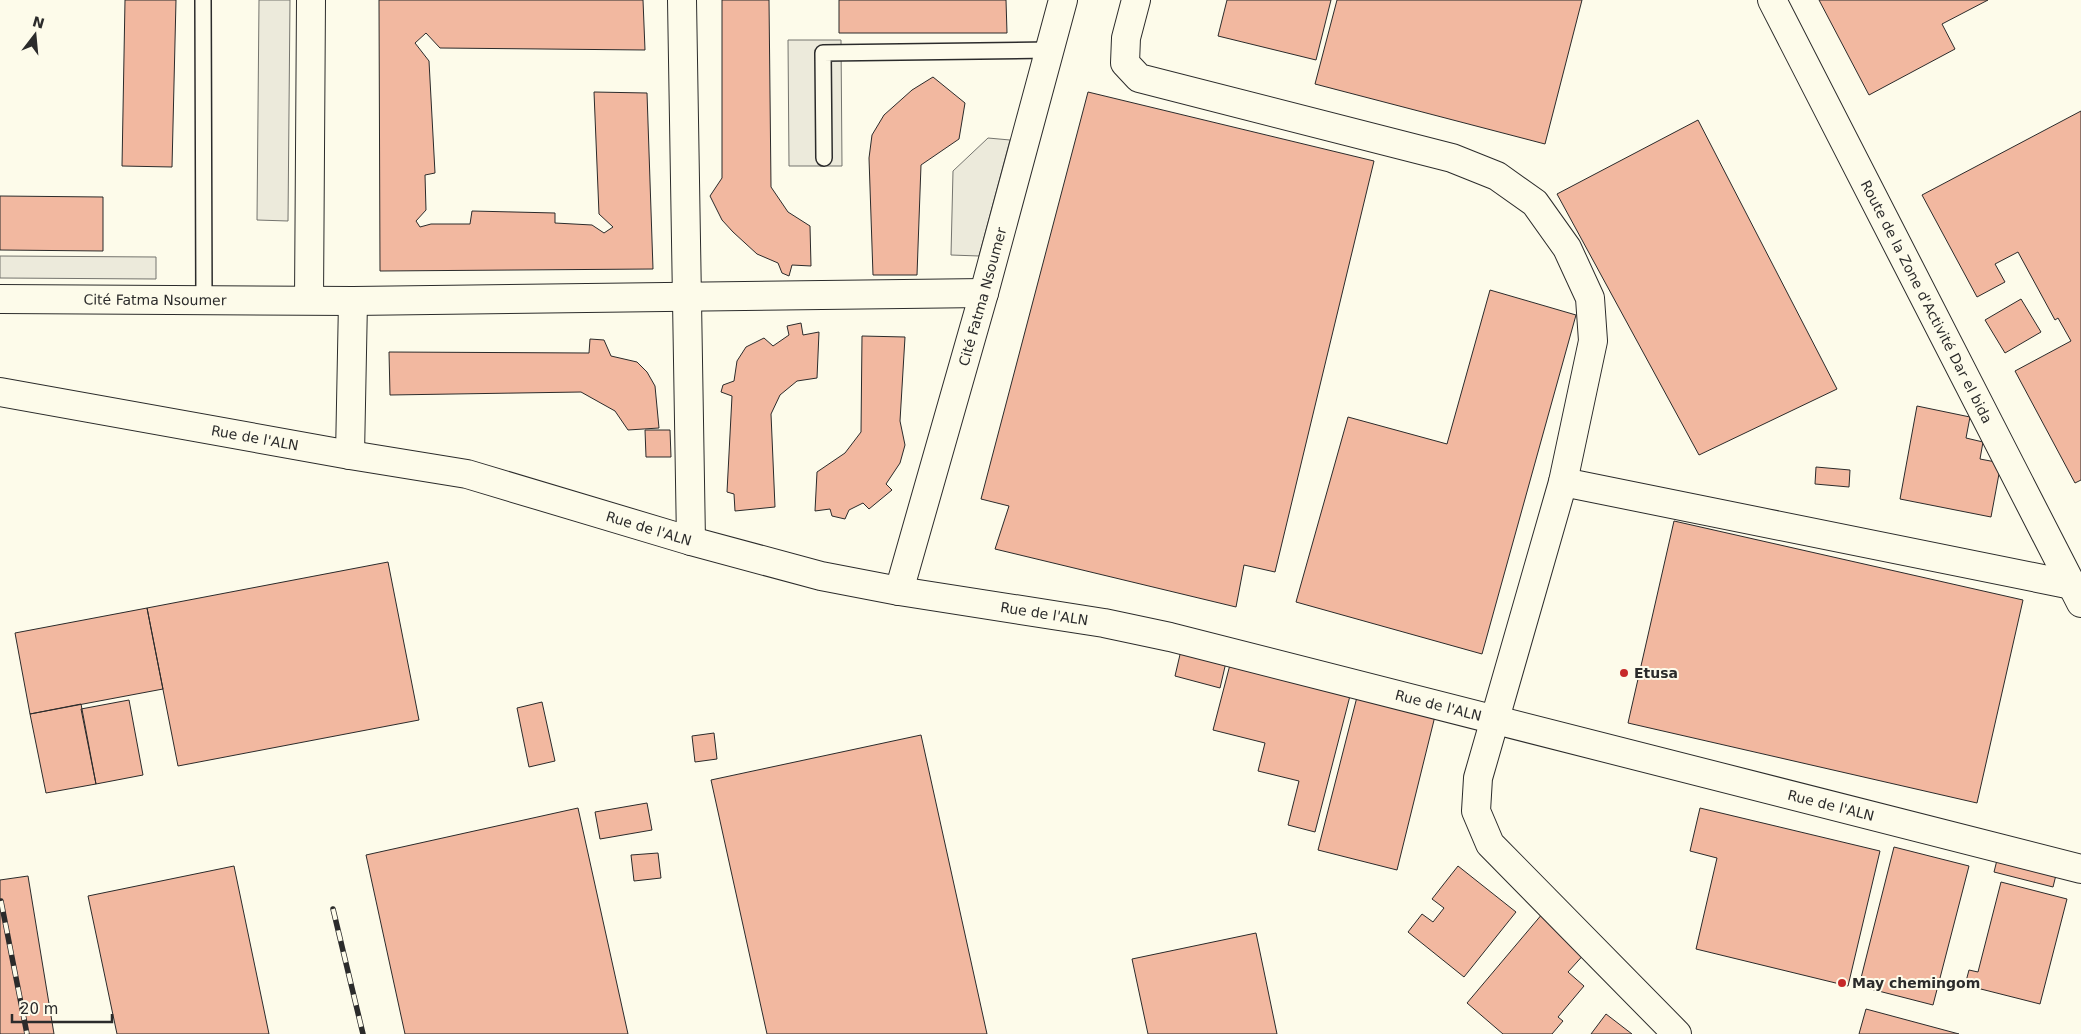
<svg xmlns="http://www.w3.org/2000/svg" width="2081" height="1034" font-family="'DejaVu Sans',sans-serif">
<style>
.parking{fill:#eceadb;stroke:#74746e}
.building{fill:#f2b8a0;stroke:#2b2b2b}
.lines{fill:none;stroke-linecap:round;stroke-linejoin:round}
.service-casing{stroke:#2b2b2b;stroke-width:18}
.minor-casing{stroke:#2b2b2b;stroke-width:30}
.tertiary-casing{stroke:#2b2b2b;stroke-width:30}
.service{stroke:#fdfbea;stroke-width:15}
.minor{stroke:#fdfbea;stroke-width:28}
.tertiary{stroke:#fdfbea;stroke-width:28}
.rail-casing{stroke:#2b2b2b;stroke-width:5.5}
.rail{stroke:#fdfbea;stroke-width:4;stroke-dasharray:11;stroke-linecap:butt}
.poi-dot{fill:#c62828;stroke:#fdfbea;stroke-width:2}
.labels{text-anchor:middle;stroke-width:4;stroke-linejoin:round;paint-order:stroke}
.street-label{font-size:14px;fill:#2b2b2b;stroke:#fdfbea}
.poi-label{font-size:14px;font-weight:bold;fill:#2b2b2b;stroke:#fdfbea;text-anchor:start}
</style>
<rect width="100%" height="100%" fill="#fdfbea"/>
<path class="parking" d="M259,0h31l-2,221 -31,-1z
M788,40h53l1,126h-53z
M988,138l22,2 -31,116 -28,-1 2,-84z
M0,256l156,1v22l-156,-1z"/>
<path class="building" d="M125,0h51l-4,167 -50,-1z
M379,0h264l2,50 -205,-2 -14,-15 -11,10 14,18 6,112 -10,2 1,35 -10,11 4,6 11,-3h39l2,-13 83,2v10l37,2 12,8 9,-6 -14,-13 -5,-122 53,1 6,176 -273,2z
M722,0h47l2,187 17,25 22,14 1,40 -19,-1 -3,11 -7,-3 -4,-10 -21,-9 -24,-22 -11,-12 -12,-24 12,-18z
M839,0h167l1,33h-168z
M1227,0h104l-15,60 -98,-24z
M1337,0h245l-37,144 -230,-60z
M1819,0h169l-46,24 13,25 -86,46z
M933,77l32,26 -6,36 -38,26 -4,110h-44l-4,-117 3,-23 12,-20 28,-25z
M1088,92l286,69 -99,411 -31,-7 -8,42 -241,-58 14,-43 -28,-7z
M2081,111v369l-6,3 -60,-112 56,-30 -13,-23 -3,2 -37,-68 -23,12 10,18 -28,15 -55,-102z
M1698,120l139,269 -138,66 -142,-261z
M0,196l103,1v54l-103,-1z
M1490,290l86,25 -94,339 -186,-52 52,-185 99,27z
M2021,299l20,33 -36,21 -20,-33z
M801,323l2,12 16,-3 -2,46 -20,3 -17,14 -9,19 4,93 -40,4 -1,-17 -7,-2 5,-96 -11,-4 2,-7 11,-4 3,-20 9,-14 18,-9 9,8 16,-11 -2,-9z
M862,336l43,1 -5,84 5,24 -5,18 -14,21 6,6 -23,19 -6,-6 -14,7 -4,9 -13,-3 -2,-7 -15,2 2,-39 28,-19 16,-21z
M590,339l14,1 7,16 26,6 10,10 8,14 4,42 -31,2 -13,-19 -34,-19 -191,3 -1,-43 200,1z
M1917,406l53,11 -4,21 17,4 -3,17 21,4 -10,54 -91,-18z
M645,430h25l1,27h-25z
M1816,467l34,3 -1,17 -34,-3z
M1674,521l349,79 -46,203 -349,-80z
M388,562l31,158 -241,46 -31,-158z
M147,608l16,81 -133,25 -15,-81z
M1182,646l45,12 -7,30 -45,-12z
M1232,657l120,31 -37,144 -27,-7 11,-44 -41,-10 7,-28 -52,-13z
M1358,693l78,19 -39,158 -79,-20z
M129,700l14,75 -47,9 -15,-75z
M542,702l13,59 -26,6 -12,-59z
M81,704l15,80 -50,9 -16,-79z
M714,733l3,26 -22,3 -3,-26z
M921,735l66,299h-220l-56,-254z
M647,803l5,27 -52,9 -5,-27z
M578,808l50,226h-223l-39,-179z
M1700,808l180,43 -32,135 -152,-37 21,-91 -27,-7z
M1894,847l75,19 -36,139 -74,-19z
M658,853l3,25 -27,3 -3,-26z
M1998,856l59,15 -4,16 -59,-15z
M234,866l35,168h-152l-29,-138z
M1458,866l58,46 -52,65 -56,-45 14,-18 11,8 11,-14 -12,-9z
M28,876l26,158h-54v-154z
M2001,882l66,17 -27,105 -75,-19 4,-15 9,2z
M1543,913l44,38 -19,21 16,14 -26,31 5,4 -11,13h-49l-36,-31z
M1256,933l21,101h-129l-16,-75z
M1866,1009l93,25h-100z
M1606,1014l26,20h-41z"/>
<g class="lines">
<g class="service-casing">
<path id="service" d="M203,0l1,300
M824,158l-1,-105 227,-3"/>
</g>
<g class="minor-casing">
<g id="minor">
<path d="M682,0l9,541"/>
<path d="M1136,0l-10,38 -1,25 14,15 313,80 45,18 38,27 32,45 23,50 3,43 -30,141 -85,296 -2,33 14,33 187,190"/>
<path id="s1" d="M0,299l353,2 631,-8"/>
<path d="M309,300l2,-300"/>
<path d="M350,455l3,-154"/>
<path d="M1563,482l509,103"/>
<path id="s2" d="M899,591l85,-298 79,-293"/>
</g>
</g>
<g class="tertiary-casing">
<g id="tertiary">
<path id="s3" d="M1772,0l309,603"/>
<path id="s4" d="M0,392l350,63 117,19 224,67 130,35 78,15 205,32 66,14 911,232"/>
</g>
</g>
<use href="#service" class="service"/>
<use href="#minor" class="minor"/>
<use href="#tertiary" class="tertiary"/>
<g class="rail-casing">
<path id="rail" d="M1,901l26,133
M333,909l30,125"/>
</g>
<use href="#rail" class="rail"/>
</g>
<g class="poi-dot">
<circle cx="1624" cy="673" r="5"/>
<circle cx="1842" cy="983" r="5"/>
</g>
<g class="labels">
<g class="street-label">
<text dy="5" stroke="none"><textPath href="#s2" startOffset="306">Cité Fatma Nsoumer</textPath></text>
<text dy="5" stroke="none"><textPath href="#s1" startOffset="155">Cité Fatma Nsoumer</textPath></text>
<text dy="5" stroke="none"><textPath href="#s3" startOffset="339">Route de la Zone d'Activité Dar el bida</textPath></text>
<text dy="5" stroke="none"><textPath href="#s4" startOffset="259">Rue de l'ALN</textPath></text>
<text dy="5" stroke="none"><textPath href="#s4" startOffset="664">Rue de l'ALN</textPath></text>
<text dy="5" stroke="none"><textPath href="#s4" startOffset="1069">Rue de l'ALN</textPath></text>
<text dy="5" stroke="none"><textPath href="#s4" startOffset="1474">Rue de l'ALN</textPath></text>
<text dy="5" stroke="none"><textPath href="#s4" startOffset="1879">Rue de l'ALN</textPath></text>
</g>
<g class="poi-label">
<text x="1634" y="678">Etusa</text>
<text x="1852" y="988">May chemingom</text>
</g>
</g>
<g transform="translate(35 35) rotate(16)" stroke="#fdfbea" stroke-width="4" paint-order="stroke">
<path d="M0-4L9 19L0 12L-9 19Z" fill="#2b2b2b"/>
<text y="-8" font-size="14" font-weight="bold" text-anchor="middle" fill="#2b2b2b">N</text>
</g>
<path d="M12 1014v8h100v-8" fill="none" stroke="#2b2b2b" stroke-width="2.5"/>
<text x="20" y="1014" font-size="15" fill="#2b2b2b" stroke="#fdfbea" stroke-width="4" paint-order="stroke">20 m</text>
</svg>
